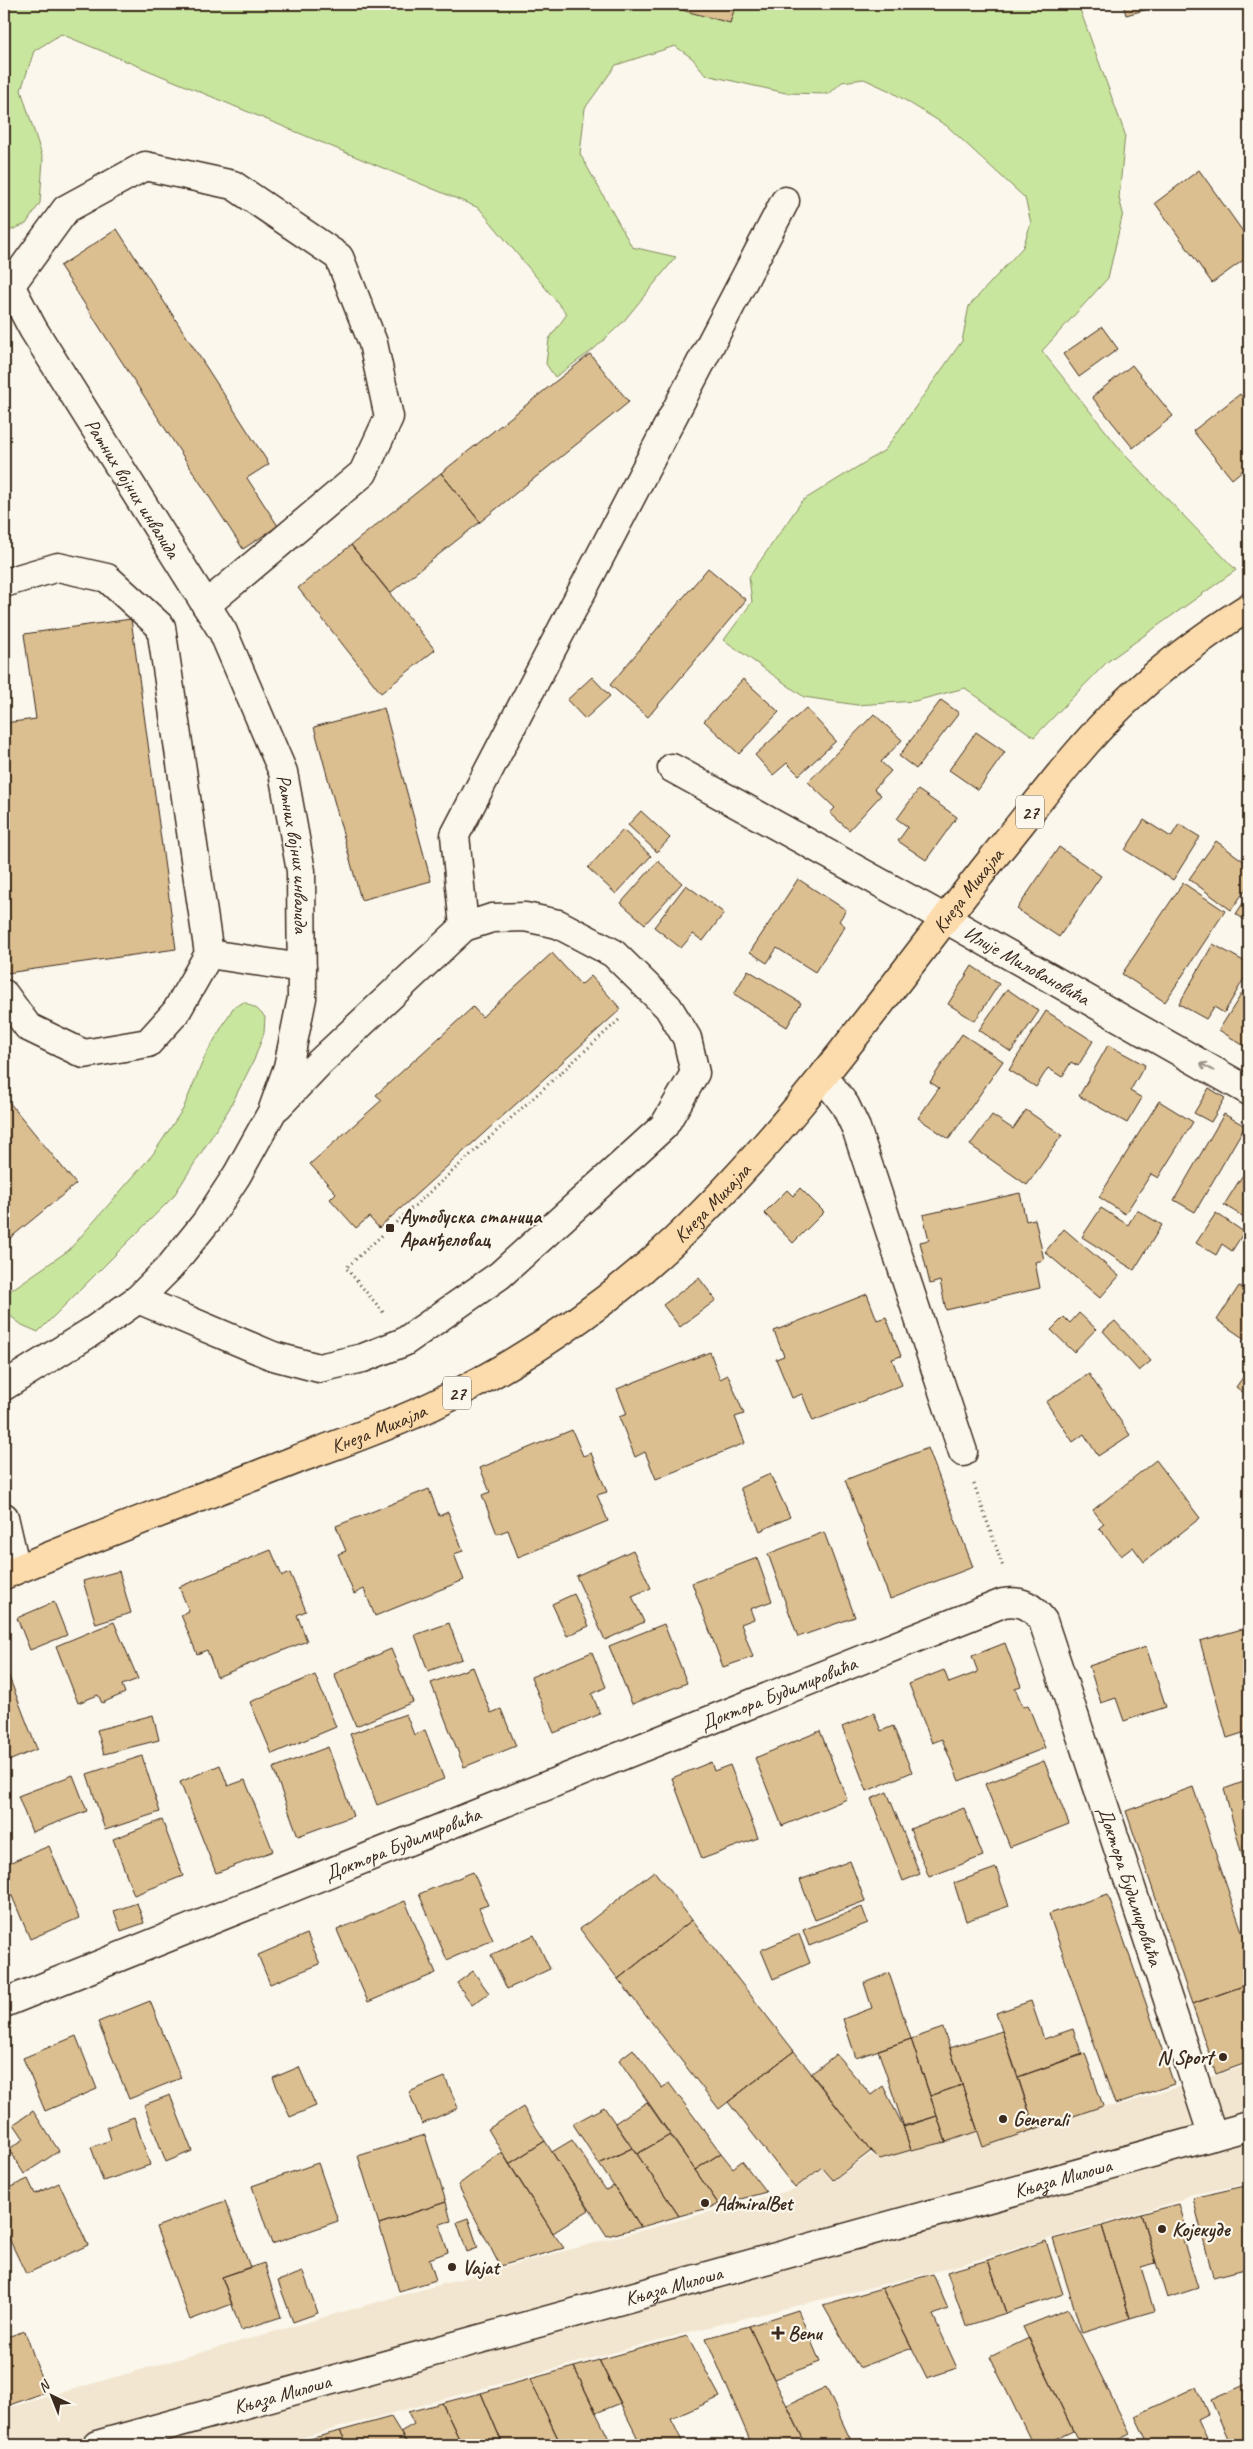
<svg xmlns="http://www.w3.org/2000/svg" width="1253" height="2449" font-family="Caveat,sans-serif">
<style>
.built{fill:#f2e6d0}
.green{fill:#c9e69e;stroke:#82885e}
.building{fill:#dcbf90;stroke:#3b2a1e}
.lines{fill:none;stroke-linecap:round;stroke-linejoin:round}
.minor-casing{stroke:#3b2a1e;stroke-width:31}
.major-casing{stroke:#3b2a1e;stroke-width:31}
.path{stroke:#3b2a1e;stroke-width:3;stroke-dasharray:1 4;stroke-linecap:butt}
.minor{stroke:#fbf7ec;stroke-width:28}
.major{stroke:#fcdcac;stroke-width:28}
.oneway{stroke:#9b9085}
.poi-dot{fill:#3b2a1e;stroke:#fbf7ec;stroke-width:2}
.labels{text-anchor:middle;stroke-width:4.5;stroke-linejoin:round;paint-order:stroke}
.shield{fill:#fbf7ec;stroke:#75685c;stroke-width:1}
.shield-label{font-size:19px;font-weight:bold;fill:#3b2a1e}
.street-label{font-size:20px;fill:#3b2a1e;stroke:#fbf7ec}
.poi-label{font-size:20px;font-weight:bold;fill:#3b2a1e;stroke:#fbf7ec;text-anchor:start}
</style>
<rect width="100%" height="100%" fill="#fbf7ec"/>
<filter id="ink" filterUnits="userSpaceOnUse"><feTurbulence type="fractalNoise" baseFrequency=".02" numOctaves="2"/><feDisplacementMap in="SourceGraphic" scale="10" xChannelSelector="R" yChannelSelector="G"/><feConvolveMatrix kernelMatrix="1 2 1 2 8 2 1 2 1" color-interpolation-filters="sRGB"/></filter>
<g filter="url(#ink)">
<path class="built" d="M1249,2065v118l-60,12 -11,6 -233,68 -260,64 -410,112h-271v-36l398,-114 393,-106 27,-21 11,13 38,-27 9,5 102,-31 5,12 116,-34h13z"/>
<path class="green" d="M4,4h1074l47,130 -6,64 4,15 -15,65 -66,73 82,103 112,116 -129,92 -73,75 -69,-49 -50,13 -58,4 -53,-8 -80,-57 28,-38 -3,-25 53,-76 83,-51 77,-109 7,-35 54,-59 8,-24 -6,-25 -78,-72 -57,-35 -26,-12 -22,3 -13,12 -43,-1 -80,-18 -14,-17 -17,-12 -59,19 -31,43 -5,46 52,93 44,10 -53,65 -29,27 -39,28 -9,-13 3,-25 18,-25 -88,-106 -418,-174 -27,17 -13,39 22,69 -3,44 -14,21 -22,9z
M244,1002l13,7 8,8 -1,16 -10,27 -25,49 -56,88 -135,135 -16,-7 -17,-13 -1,-17 65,-45 84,-96 30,-45 22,-53 28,-48z"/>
<path class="building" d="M680,4h56l-6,19 -52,-14z
M1123,4h44l-41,11z
M1199,170l50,70v16l-37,27 -57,-80z
M117,229l152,235 -22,14 31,48 -35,23 -183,-283z
M1102,327l16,22 -39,28 -16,-23z
M590,354l39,48 -149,120 -39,-49z
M1132,365l41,51 -40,32 -41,-51z
M1240,394l9,12v59l-17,14 -39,-48z
M441,473l39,49 -90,71 -39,-48z
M351,545l84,105 -54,43 -83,-105z
M708,568l38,32 -98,117 -38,-32z
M131,619l45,330 -169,24 -3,-21v-229l32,-4 -12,-85z
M592,677l18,19 -25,23 -18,-19z
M743,679l36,33 -40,42 -35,-33z
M941,700l18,13 -43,56 -17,-13z
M384,708l47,173 -70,19 -47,-173z
M806,708l30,33 -37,34 -12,-12 -14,12 -18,-20z
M874,714l28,26 -21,22 10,9 -17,18 7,6 -32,35 -19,-17 5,-5 -27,-26z
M976,732l29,20 -27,38 -29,-20z
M918,790l39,27 -31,43 -28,-19 10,-14 -11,-8z
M641,811l29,27 -13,14 -29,-27z
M1144,820l27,17 8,-13 21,13 -27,43 -48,-30z
M623,830l28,26 -35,38 -28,-26z
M1216,841l33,24v20l-18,25 -42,-31z
M1059,847l42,29 -42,61 -42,-28z
M658,861l24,22 -37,41 -24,-21z
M798,879l48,31 -7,11 6,5 -30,46 -38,-24 -10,15 -17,-11z
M1183,883l42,28 -60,91 -43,-28z
M686,885l38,28 -21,28 -10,-7 -12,14 -27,-21z
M1249,894v29l-13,-9z
M1213,944l36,20v6l-25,43 -10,-6 -8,12 -27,-15z
M552,953l29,32 10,-9 30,33 -242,219 -10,-11 -13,11 -26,-29 6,-6 -26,-29 72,-64 -6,-5 97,-88 9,10z
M972,966l27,18 -24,37 -27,-17z
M748,970l53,33 -14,24 -53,-33z
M1249,982v67l-30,-19z
M1007,989l32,22 -28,41 -32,-22z
M1046,1011l47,30 -15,25 -7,-4 -9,15 -14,-9 -12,19 -27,-17z
M962,1034l41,27 -54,78 -31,-21 21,-30 -9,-6z
M1108,1045l37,20 -15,26 12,7 -15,25 -48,-27z
M1209,1088l16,10 -14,24 -17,-9z
M4,1096l72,88 -72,59z
M1159,1101l34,21 -35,56 -7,-4 -26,40 -26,-17z
M1026,1110l36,25 -35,50 -57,-40 22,-30 21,14z
M1224,1114l21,12 -50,86 -21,-12z
M1249,1165v55l-25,-15z
M800,1188l24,24 -31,31 -29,-30 23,-23 6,6z
M1020,1193l6,28 9,-2 9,41 -9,2 5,26 -94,22 -6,-29 -10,3 -10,-42 9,-2 -6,-25z
M1101,1208l27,17 9,-15 25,15 -28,45 -52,-33z
M1216,1213l28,19 -12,19 -10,-7 -6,11 -20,-12z
M1064,1229l55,47 -19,22 -55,-46z
M699,1278l17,22 -36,27 -17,-22z
M1239,1286l10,7v49l-32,-22z
M867,1294l10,26 9,-3 15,39 -9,3 10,26 -89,36 -11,-27 -10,4 -16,-39 8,-3 -10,-25z
M1079,1313l17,16 -22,23 -23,-22 13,-13 6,6z
M1115,1321l36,40 -12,10 -36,-40z
M710,1352l10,27 8,-4 16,39 -9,3 10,26 -89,36 -11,-27 -10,5 -16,-40 8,-3 -10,-25z
M1249,1369v28l-13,-10z
M1089,1374l41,61 -32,21 -14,-22 -11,8 -27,-40z
M572,1430l11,26 8,-3 16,39 -10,3 11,26 -90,36 -10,-27 -11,4 -15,-39 8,-3 -10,-24z
M928,1448l45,119 -83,32 -45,-119z
M1156,1460l44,58 -56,44 -11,-15 -12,9 -22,-28 5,-4 -11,-14z
M770,1474l20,43 -30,14 -20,-43z
M429,1489l10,27 9,-4 15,39 -9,3 10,26 -89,36 -11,-27 -10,5 -16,-40 8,-3 -10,-25z
M824,1532l31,85 -57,20 -30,-83z
M271,1550l11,26 8,-3 16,38 -9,4 10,26 -90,36 -10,-27 -10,4 -16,-39 8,-4 -10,-24z
M633,1550l18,38 -19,8 12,26 -39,18 -29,-64z
M757,1558l15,43 -22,8 4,10 -13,5 12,33 -30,10 -31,-84z
M119,1571l12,42 -35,11 -13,-43z
M574,1594l15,32 -22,10 -15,-32z
M54,1602l13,33 -37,15 -13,-32z
M114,1622l24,57 -16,6 3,8 -23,10 -4,-8 -20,8 -22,-57z
M449,1623l13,36 -34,12 -13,-36z
M664,1624l23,59 -55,21 -23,-58z
M1249,1627v104l-22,7 -27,-97z
M1005,1643l16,43 -6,2 8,19 5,-2 17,43 -86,33 -17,-42 -10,4 -23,-59 35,-14 5,13 29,-11 -6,-16z
M1146,1647l20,60 -42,14 -8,-23 -15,5 -12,-37z
M391,1649l22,53 -57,24 -22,-52z
M592,1652l14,35 -14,7 8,20 -46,19 -23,-56z
M4,1664l33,85 -33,14z
M473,1667l18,46 10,-4 15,37 -52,21 -33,-84z
M315,1675l21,52 -64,27 -22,-52z
M874,1713l7,18 12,-5 19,46 -45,19 -25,-64z
M406,1714l8,21 11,-5 19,49 -67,26 -27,-71z
M153,1715l6,25 -55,14 -7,-24z
M820,1731l27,68 -65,27 -27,-68z
M328,1747l25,69 -55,20 -25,-68z
M142,1756l18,56 -55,18 -18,-56z
M1044,1761l25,63 -59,23 -25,-63z
M711,1762l3,9 16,-6 28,73 -56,21 -30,-81z
M220,1765l8,21 17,-6 28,71 -57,22 -36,-91z
M73,1775l14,36 -55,21 -14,-36z
M1249,1780v100l-25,-91z
M1193,1787l56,165v32l-57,20 -66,-193z
M887,1792l33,82 -17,7 -32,-82z
M964,1808l19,48 -54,21 -19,-48z
M162,1820l21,56 -49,19 -21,-56z
M49,1846l30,72 -49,21 -26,-62v-12z
M850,1861l15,40 -50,19 -15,-40z
M996,1868l13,38 -43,15 -12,-38z
M654,1871l38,49 -74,59 -38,-50z
M473,1872l15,33 -9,3 14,32 -46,20 -28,-66z
M1108,1894l66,190 -59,20 -66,-190z
M405,1901l31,72 -68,29 -31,-72z
M137,1903l7,20 -23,8 -7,-20z
M862,1907l6,16 -59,23 -6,-16z
M692,1920l102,131 -75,58 -101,-130z
M307,1934l13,30 -50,20 -12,-29z
M799,1934l11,29 -37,16 -12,-29z
M534,1935l16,34 -43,20 -16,-34z
M473,1971l16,22 -17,12 -15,-22z
M889,1973l22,66 -55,19 -13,-39 29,-11 -8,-25z
M1249,1984v78l-33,12 -24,-70z
M150,2001l31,77 -52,21 -31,-77z
M1031,2001l13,38 29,-10 9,26 -64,22 -22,-64z
M943,2028l19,57 -32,11 -19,-57z
M1002,2031l33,98 -52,18 -33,-99z
M76,2036l21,53 -52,22 -22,-53z
M911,2039l26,77 -33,11 -26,-77z
M633,2049l29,39 7,-5 52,70 -26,17 -76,-110z
M794,2051l77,100 -38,29 -11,-13 -27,21 -67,-86z
M1085,2053l18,53 -68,23 -17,-52z
M836,2054l35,41 12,-9 20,40 8,24 -31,9 -9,-8 -60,-77z
M299,2067l17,39 -26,11 -17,-39z
M445,2077l13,31 -36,16 -13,-32z
M962,2085l16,46 -32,11 -16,-46z
M170,2095l22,56 -26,11 -22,-57z
M647,2102l23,33 -33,19 -22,-31z
M4,2103l6,16 -6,3z
M523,2107l22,34 -36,23 -21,-35z
M604,2107l28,41 -33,16 -26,-40z
M33,2111l26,40 -35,23 -15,-25 15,-10 -10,-15z
M937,2116l9,26 -35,8 -8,-24z
M134,2117l16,48 -47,16 -12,-34 20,-7 -4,-13z
M425,2135l21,67 -67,22 -21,-68z
M670,2135l25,35 24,35 -40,11 -42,-62z
M572,2140l34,50 8,-4 27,41 -34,9 -55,-84z
M545,2141l44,69 -36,23 -44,-69z
M632,2148l5,6 42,62 -38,11 -42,-63z
M502,2152l51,81 11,15 -64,18 -42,-81z
M721,2153l12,15 9,-7 24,31 -47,13 -24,-35z
M318,2163l20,58 -66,23 -20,-58z
M28,2179l7,15 24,-11 29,62 -62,29 -22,-46v-38z
M1249,2185v83l-36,9 -20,-79z
M225,2201l25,66 -28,10 10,27 -42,16 -34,-93z
M446,2202l5,19 -12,3 9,28 -19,7 7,21 -37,11 -20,-67z
M1179,2204l10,34 -6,2 15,48 -31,10 -26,-84z
M1141,2214l15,49 -15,4 13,44 -24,7 -28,-92z
M468,2218l10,30 -11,4 -10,-30z
M1102,2226l28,92 -48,15 -29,-94z
M1046,2241l17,53 -57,19 -18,-53z
M988,2260l18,53 -40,13 -19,-54z
M264,2263l17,54 -40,13 -19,-53z
M303,2272l15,41 -25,9 -15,-41z
M933,2274l15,35 -15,6 24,53 -30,10 -45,-90z
M882,2288l30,60 -53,20 -36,-63z
M1068,2309l62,125 -22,11h-28l-57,-118z
M798,2310l22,52 -46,17 -25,-53z
M749,2326l25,53 32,66h-54l-46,-107z
M25,2331l21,61 -42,15v-69z
M687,2336l33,61 -49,22 13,26h-43l-42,-85z
M1029,2338l44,93 -30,14h-10l-43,-88z
M599,2360l22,43 -25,10 -22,-46z
M574,2367l22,46 16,32h-51l-31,-66z
M530,2379l31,66h-58l-22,-52z
M1249,2383v62h-18l-20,-45z
M826,2387l27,58h-47l-19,-40z
M1196,2387l12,27 -10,5 12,26h-61l-14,-29z
M481,2393l22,52h-41l-20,-42z
M442,2403l20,42h-54l-8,-13 14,-8 -6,-12z
M391,2417l17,28h-60l-8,-14z
M340,2431l8,14h-62z"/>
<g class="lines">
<g class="minor-casing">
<g id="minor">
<path id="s1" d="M4,274l29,55 190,303 60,140 18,99 1,127 -14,69 -16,45 -35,63 -30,46 -37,46 -32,32 -47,33 -87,54"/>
<path d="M10,286l56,-77 79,-43 88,19 106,72 34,86 16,74 -26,56 -157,132"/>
<path d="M4,583l54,-16 49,11 54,49 48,327 -33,58 -28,31 -64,11 -56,-27 -24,-33"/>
<path id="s2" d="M672,768l272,150 305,173"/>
<path d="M464,927l-9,-92 330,-634"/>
<path d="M209,954l93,14"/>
<path d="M824,1077l21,28 11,23 107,324"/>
<path d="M138,1299l135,57 46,12 44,-10 41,-16 96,-67 141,-128 23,-21 31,-53 -8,-35 -19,-31 -55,-54 -55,-29 -33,-7 -33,1 -28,9 -144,135 -42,44"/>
<path d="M4,1517l12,52"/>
<path id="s3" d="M4,2003l999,-400c19,-3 29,3 40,18l170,515"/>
<path id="s4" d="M97,2445l1152,-319"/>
</g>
</g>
<g class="major-casing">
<g id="major">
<path id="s5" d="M4,1575c97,-41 196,-77 294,-116 46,-17 92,-33 136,-54 86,-42 170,-98 240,-164 124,-118 220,-260 327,-393 39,-48 76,-99 120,-142 39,-38 82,-70 128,-99"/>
</g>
</g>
<path class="path" d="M383,1312l-37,-44 274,-249
M974,1484l29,83"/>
<use href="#minor" class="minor"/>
<use href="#major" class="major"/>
</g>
<defs><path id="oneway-shaft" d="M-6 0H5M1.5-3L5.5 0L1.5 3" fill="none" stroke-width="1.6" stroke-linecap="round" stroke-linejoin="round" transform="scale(1.25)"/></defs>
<use class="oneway" href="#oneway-shaft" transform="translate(1207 1067) rotate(-150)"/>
</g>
<g class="poi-dot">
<rect x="385" y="1223" width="10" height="10" rx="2.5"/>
<circle cx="1223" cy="2057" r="5"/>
<circle cx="1003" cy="2119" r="5"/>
<circle cx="705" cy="2203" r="5"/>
<circle cx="1162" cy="2229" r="5"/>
<circle cx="452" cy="2267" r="5"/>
<path d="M775.5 2325.5h5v5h5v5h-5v5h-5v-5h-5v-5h5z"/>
</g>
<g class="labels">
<g class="shield">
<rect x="1016" y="795.5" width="28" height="33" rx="4"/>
<rect x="443" y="1376.5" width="28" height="33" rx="4"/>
</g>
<g class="shield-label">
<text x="1030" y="819">27</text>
<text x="457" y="1400">27</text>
</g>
<g class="street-label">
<text dy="7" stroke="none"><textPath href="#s1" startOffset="250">Ратних војних инвалида</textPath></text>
<text dy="7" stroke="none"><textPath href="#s1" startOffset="655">Ратних војних инвалида</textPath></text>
<text dy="7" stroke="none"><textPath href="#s5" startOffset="1212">Кнеза Михајла</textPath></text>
<text dy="7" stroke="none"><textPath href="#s2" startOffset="406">Илије Миловановића</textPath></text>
<text dy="7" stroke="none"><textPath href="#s5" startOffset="808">Кнеза Михајла</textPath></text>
<text dy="7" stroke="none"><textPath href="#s5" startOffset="402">Кнеза Михајла</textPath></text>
<text dy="7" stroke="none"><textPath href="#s3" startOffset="834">Доктора Будимировића</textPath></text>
<text dy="7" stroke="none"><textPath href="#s3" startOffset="429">Доктора Будимировића</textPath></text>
<text dy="7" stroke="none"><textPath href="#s3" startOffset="1402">Доктора Будимировића</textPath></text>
<text dy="7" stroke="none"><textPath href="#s4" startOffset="1002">Књаза Милоша</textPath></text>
<text dy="7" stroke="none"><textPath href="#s4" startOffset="598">Књаза Милоша</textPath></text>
<text dy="7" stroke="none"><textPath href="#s4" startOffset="192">Књаза Милоша</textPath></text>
</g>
<g class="poi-label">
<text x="400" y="1223">Аутобуска станица<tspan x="400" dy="23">Аранђеловац</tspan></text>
<text x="1213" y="2064" text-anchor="end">N Sport</text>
<text x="1013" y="2126">Generali</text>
<text x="715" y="2210">AdmiralBet</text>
<text x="1172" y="2236">Којекуде</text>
<text x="462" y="2274">Vajat</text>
<text x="788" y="2340">Benu</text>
</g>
</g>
<rect width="1253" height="2449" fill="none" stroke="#fbf7ec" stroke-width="20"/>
<rect x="10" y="10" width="1233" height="2429" fill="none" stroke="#3b2a1e" stroke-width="2" filter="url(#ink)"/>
<g transform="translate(52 2396) rotate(317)" stroke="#fbf7ec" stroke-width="4" paint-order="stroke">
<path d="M0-4L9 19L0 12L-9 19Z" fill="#3b2a1e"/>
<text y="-8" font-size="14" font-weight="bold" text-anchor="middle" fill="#3b2a1e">N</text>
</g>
</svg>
